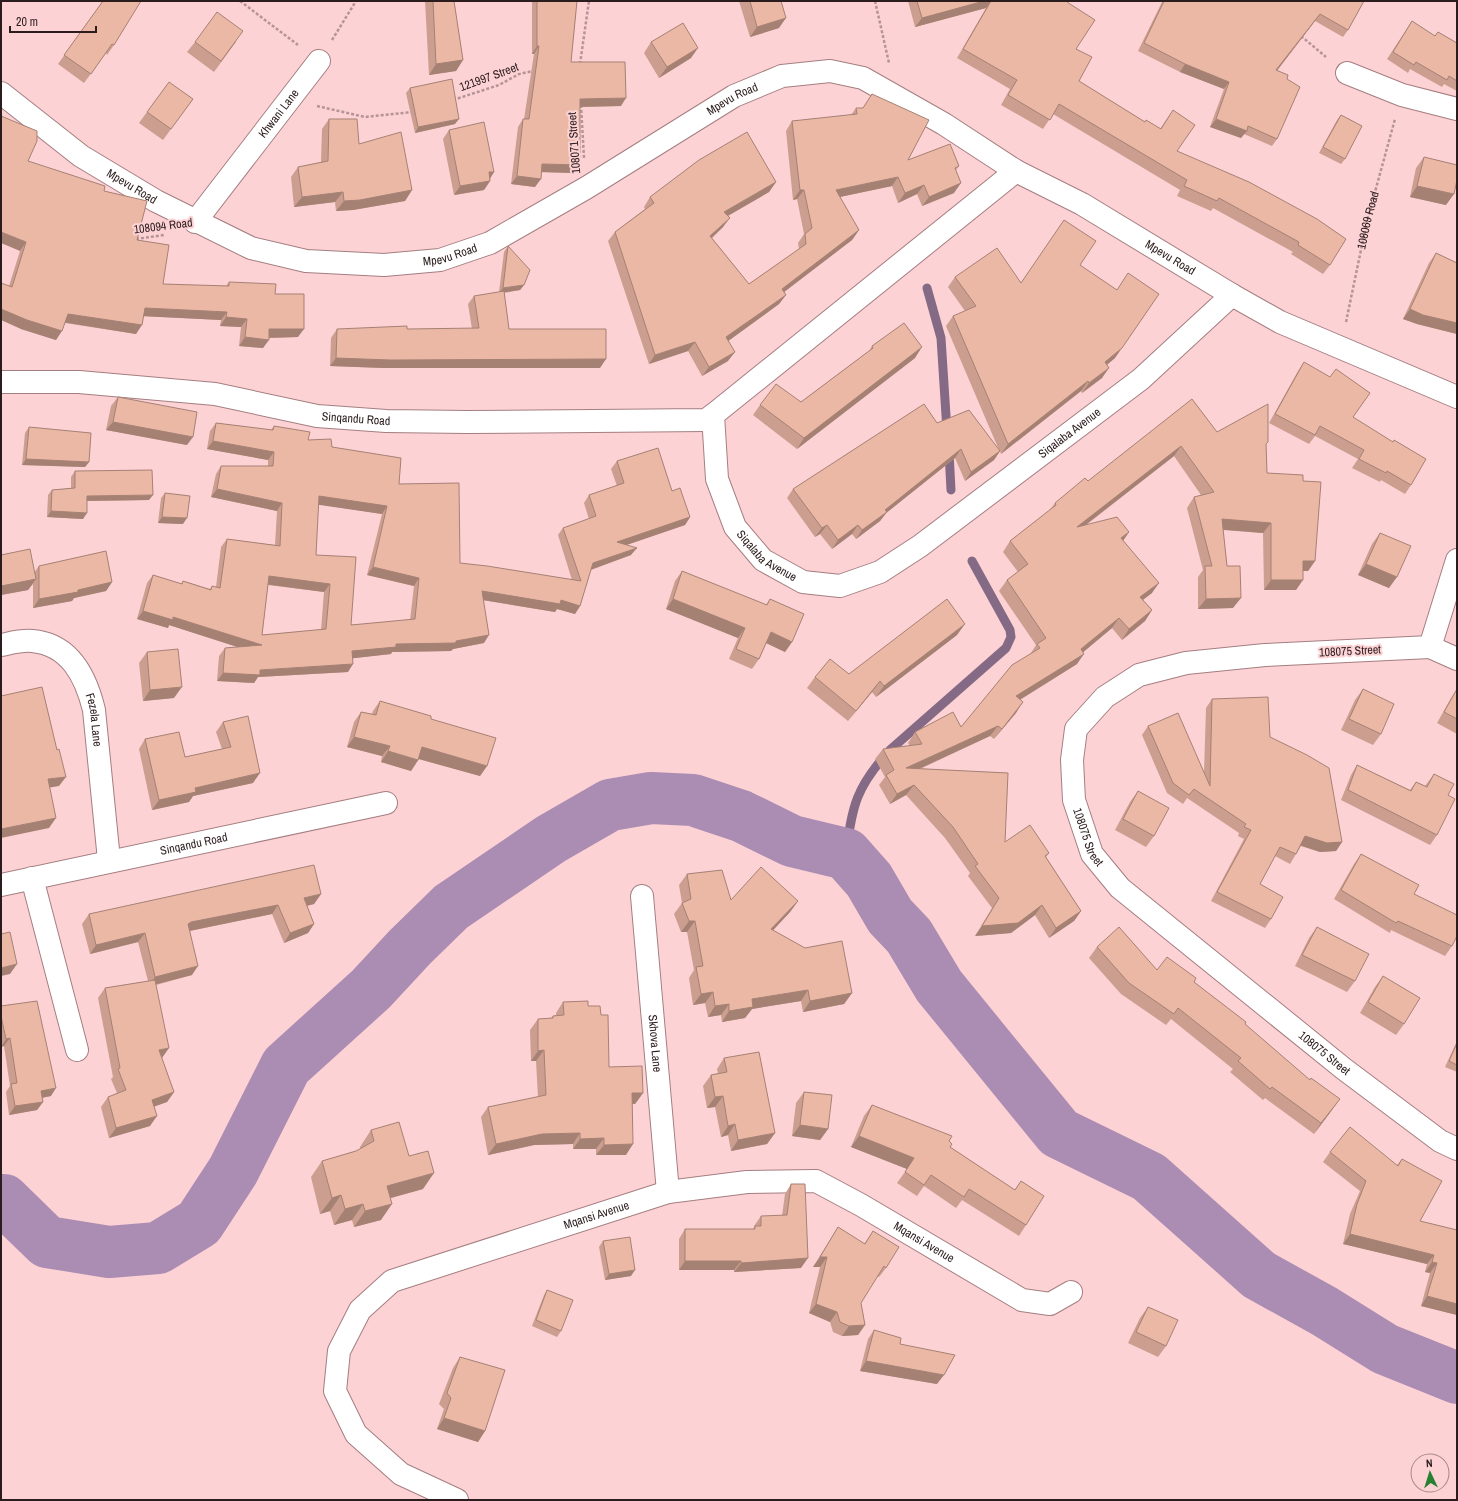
<svg xmlns="http://www.w3.org/2000/svg" width="1458" height="1501" font-family="'Archivo Narrow',sans-serif">
<style>
.lines{fill:none;stroke-linecap:round;stroke-linejoin:round}
.stream{stroke:#856a85;stroke-width:9}
.river{stroke:#ab8cb2;stroke-width:52}
.minor-casing{stroke:#a47e80;stroke-width:24}
.path{stroke:#b59496;stroke-width:2.5;stroke-dasharray:3 2;stroke-linecap:butt}
.minor{stroke:#fff;stroke-width:22}
.wall{fill:#cb9e8f;fill-rule:evenodd}
.shaded-wall{fill:#a58174}
.building{fill:#ecb8a6;stroke:#a58174;fill-rule:evenodd}
.labels{text-anchor:middle;stroke-width:4;stroke-linejoin:round;paint-order:stroke}
.street-label{font-size:12px;fill:#2b1c1d;stroke:#fdd2d5}
</style>
<rect width="100%" height="100%" fill="#fdd2d5"/>
<g class="lines">
<path class="stream" d="M927,288l14,50 6,93
M949,452l2,38
M846,854c6,-48 10,-67 44,-104l116,-102 5,-11 -1,-7 -38,-69"/>
<path class="river" d="M1,1200h3l43,42 62,10 49,-4 41,-25 34,-52 53,-105 85,-77 39,-42 41,-40 100,-68 59,-34 41,-7 42,2 48,16 51,25 54,13 23,26 21,36 19,20 30,50 120,147 90,44 110,98 65,36 61,38 72,29"/>
<g class="minor-casing">
<g id="minor">
<path d="M1347,73l55,22 55,14"/>
<path id="s2" d="M1,93l80,63 75,45 95,47 55,13 78,4 56,-5 50,-17 96,-55 148,-92 48,-20 48,-5 33,7 81,46 72,47 66,33 150,91 48,27 177,75"/>
<path id="s3" d="M1016,171l-303,244 4,64 18,48 28,33 40,22 37,4 40,-14 40,-26 221,-167 91,-84"/>
<path id="s4" d="M195,222l124,-161"/>
<path id="s5" d="M1,382h78l136,12 102,22 69,5 81,1 239,-2 7,-5"/>
<path id="s6" d="M1457,560l-27,87 -165,8 -79,8 -47,12 -34,22 -29,32 -4,31 2,40 18,54 28,34 224,181 96,72 17,8"/>
<path id="s7" d="M1,645c10,-2 21,-5 31,-4 38,3 54,36 62,69l15,150"/>
<path d="M1430,647l27,12"/>
<path d="M32,878l45,172"/>
<path id="s8" d="M1,885l385,-82"/>
<path id="s9" d="M642,896l26,296"/>
<path id="s10" d="M457,1500l-56,-26 -45,-40 -21,-43 4,-40 21,-41 32,-29 276,-89 79,-10 69,-1 45,24 161,95 28,4 21,-12"/>
</g>
</g>
<g class="path">
<path d="M240,1l58,44"/>
<path d="M875,1l14,62"/>
<path d="M1301,36l25,21"/>
<path d="M332,40l24,-39"/>
<path d="M580,64l9,-63"/>
<path d="M453,100l46,-15 20,-11 14,-3"/>
<path d="M581,105l3,53"/>
<path d="M317,106l48,11 47,-5"/>
<path d="M136,239l28,-4"/>
<path id="s1" d="M1346,322l21,-101 28,-102"/>
</g>
<use href="#minor" class="minor"/>
</g>
<path class="wall" d="M103,1l11,44 -7,10 -1,-2 -22,30 -26,-19z
M425,1h29l9,59 -7,11 -27,4z
M532,1h45l-6,61 50,44 -41,1v58l-6,8 -32,-1 -7,15 -24,-3 7,-57 5,-8h1l10,-65h-2z
M739,1h42l-2,27 -29,9z
M908,1h158l10,48 3,32 66,41 15,7 13,-19 4,41 153,114 -7,9 -32,-20 2,-2 -80,-44 -2,3 -34,-15 3,-6 -127,-76 -10,15 -42,-24 9,-16 -53,-31 29,-50 -71,19z
M1160,1h204l-16,29 -5,7 -28,-16 -38,50 10,8 -10,60 -5,7 -28,-12 -3,4 -31,-11 14,-38 -44,-17 -42,-21 24,-49z
M1412,21l23,15 3,-4 19,11v48l-13,-7 -2,3 -32,-18 -2,4 -21,-14z
M195,42h41l-22,30 -27,-20z
M651,42l40,16 -32,20 -15,-25z
M410,88l45,36 -40,9 -9,-40z
M872,94l36,66 51,6 -3,4 -2,23 -32,13 -5,-12 -19,9 -6,-17 -52,11 19,33 -7,10 -68,52 2,3 -7,9 -51,37v20l-26,15 -14,-25 -39,13 -41,-123 7,-9 30,-23 -1,-2 6,-10 126,-15 -7,10 -41,24 -5,11 -11,11 37,46 50,-35 -1,-6 6,-9 -7,-35 -4,1 -7,-69 6,-10 59,-6 5,-7h7z
M193,99l-30,41 -24,-17 8,-11z
M1341,115l4,44 -4,5 -22,-11 18,-33z
M329,119l83,71 -7,11 -52,9 -17,1 -1,-9 -41,5 -3,-30 7,-10 23,-5 1,-33z
M449,130l45,42 -4,7v2l-6,9 -30,5 -11,-56z
M1424,157l22,48 -36,-8 6,-29z
M28,161l76,30 33,49 26,44 63,2 3,-4 46,12 23,43 -29,1 -6,10 -24,-2 2,-19 -21,-1 1,-6 -77,-4 -8,18 -71,-11 -9,17 -35,-11 -12,-43 11,-35z
M508,246l16,39 -4,5 -16,3 5,36 91,39h-216l-54,-2 1,-28 6,-9h135l-4,-25 6,-8 25,-4 5,-40z
M1436,253l21,10v71l-40,-10 -14,-5 26,-56z
M1080,265l35,93 -8,7 -5,13 -20,15 -1,-2 -80,63 -1,-3 -6,9 -29,21 -10,-23 -68,54 -7,9 -24,18 -4,-5 -20,15 -12,-15 -5,3 -28,-39 6,-9 144,-66 62,27 -53,-124 7,-10 12,-5 -17,-24 7,-10 66,6z
M872,346l43,12 -118,91 -44,-34 7,-10 41,-3 68,-51z
M1304,362l49,55 58,68 -6,9 -24,-14 -1,2 -28,-14 6,-9 -43,-23 -6,8 -40,-21 29,-52z
M118,397l69,48 -81,-15 5,-24z
M216,423l55,7 3,-4 34,14 24,7 67,37 61,79 112,17 -14,-45 5,-7 26,-9 -5,-16 5,-8 28,-9 -6,-17 6,-8 55,30 18,26 -5,8 -59,20 5,10 -40,14 -11,37 -5,8 -18,-5 -2,3 -72,-12 1,43 -31,6 -2,2 -59,1 -1,2 -38,4 -5,14 -90,5 -4,6 -37,-2 2,-25 6,-8 13,-1 -69,-22 -1,3 -31,-9 10,-36 6,-8 28,9 2,-3 27,8 2,-3 4,1 5,-40 6,-8 48,6 2,-34 -66,-14 5,-23 5,-8h47v-6l-61,-11 3,-18zM318,504l64,10 -15,61 47,11 -4,34 -59,5 -35,-70zM268,585l56,7 -3,38 -59,5z
M29,427l60,35 -4,5 -63,-2 3,-32z
M1217,432l49,12 1,29 36,8 12,80 -7,10h-5l-7,19h-32l-1,-57 -40,-3 4,36 6,42 -35,1v-32l5,-7 -16,-62 7,-11 7,-2 -27,-39 -88,69 43,7 -6,9 29,52 -9,7 9,10 -7,11 -23,19 -10,-12 -29,24 -6,12 -57,36 -4,13 -22,26 -4,-3 -70,33 85,73 44,11 -3,4 35,54 -7,10 -25,17 -14,-23 -24,18 -36,3 17,-28 -24,-32 2,-3 -25,-35 -39,-43 -16,9 -11,-19 6,-8 -10,-18 8,-10 27,-3 -2,-3 7,-11 46,-5 70,-74 5,-8 -37,-54 8,-11 11,-8 -15,-20 7,-11 39,-30 6,-8 33,-22z
M75,471l74,29 -62,1 -4,18 -36,-2 1,-22 4,-5 19,-2v-11z
M165,493l18,31 -25,-1 3,-25z
M1380,533l9,55 -31,-13 14,-31z
M1,555l33,18 5,-7 73,16 -6,9 -32,7 -2,3 -39,7v-24l-5,6 -27,5z
M682,571l84,34 4,-6 22,43 -7,10 -19,-9 -7,16 -7,10 -23,-10 9,-21 -72,-29 9,-28z
M957,635l-81,62 -4,-5 -24,29 -41,-33 8,-11 34,-3z
M147,652l27,46 -31,3 -4,-38z
M1363,689l18,45 -8,11 -32,-15 14,-30z
M1457,689v45l-20,-11 14,-25z
M1212,699l58,38 72,105 -6,9 -16,1 -19,-6 -5,8 -6,10 -15,-8 -15,28 11,35 -6,9 -54,-27 33,-62 -6,-3 1,-3 -52,-35 -4,6 -16,-11 -25,-58 6,-9 56,47 2,-65z
M380,701l51,18 56,47 -7,10 -61,-17 -8,12 -30,-9 1,-6 -35,-9 7,-25 7,-10 11,2 1,-3z
M223,722l30,61 -60,13 -4,6 -37,8 -13,-61 6,-10 40,18 37,-8 -6,-17z
M1357,765l53,25 6,-8 9,4 9,-12 14,21 -11,40 -7,10 -89,-45 10,-25z
M1138,791l16,45 -8,11 -31,-17 15,-28z
M1361,854l53,40 38,52 -7,10 -54,-26 -1,3 -56,-34 20,-35z
M687,874l44,26 67,1 -8,11 -17,18 79,63 -8,11 -41,8 -2,-11 -49,8 -7,9 -23,4 -1,-7 -13,2 -3,-14 -12,2 -4,-27 5,-8 -7,-38h-6l-7,-18 8,-11 -3,-18z
M321,894l-7,10 -7,2 7,18 -6,9 -24,10 -12,-29 -82,17 2,44 -36,10 6,73 12,34 -7,10 -13,4 -4,20 -41,12 -8,-31 7,-10 9,-4 -6,-14 2,-2 -15,-79 7,-10 43,-7 -10,-39 -48,12 -8,-30 7,-10z
M1317,927l38,54 -8,11 -52,-26 14,-28z
M1097,947l60,23 37,12 51,42 87,86 -18,24 -49,-36 -2,2 -33,-28 3,-3 -62,-50 -5,6 -45,-31 -32,-36z
M1383,976l21,48 -8,11 -36,-22 15,-26z
M563,1002l25,4 13,9 8,52 34,26 -8,11h-3l-6,51h-30v-6h-23v-5l-39,1 -46,10 -7,-38 7,-10 50,-10 -2,-36h-5l-1,-31 8,-11 13,-1 2,-2 3,-1v-2z
M1,1006l50,90 -9,2 1,4 -6,8 -28,5 -3,-23 4,-6 -6,-40 -3,1z
M1457,1041v31l-12,-5z
M724,1058l51,75 -8,11 -36,7 -3,-16 -7,2 -6,-30 -8,1 -4,-22 8,-11 7,-2 -1,-4z
M804,1092l24,37 -8,11 -28,-4 4,-33z
M872,1105l77,36 1,6 65,43 6,-9 5,44 -7,11 -57,-36 -6,8 -32,-22 -7,10 -20,-13 10,-14 -56,-22 13,-31z
M371,1130l38,26 14,33 -32,9 -10,22 -27,7 -2,-7 -18,5 -4,-14 -10,3 -9,-37 11,-16 34,-10 4,-2v-2z
M1330,1152l67,13 5,-6 18,62 37,9v85l-36,-9 9,-33 -5,-1 2,-8 -84,-20 7,-30 10,-23 -37,-29z
M791,1184l10,84 -67,4v-2h-55v-31l6,-10h68l1,-2v-1l7,-10h21l3,-22z
M838,1227l26,17 9,-13 13,37 -7,9 -2,-1 -16,27 4,22 -7,10 -16,1 -9,-4 -3,-10 -21,-9 11,-46h-7z
M603,1241l28,35 -26,4 -6,-33z
M547,1290l14,41 -4,6 -25,-11 12,-31z
M1148,1307l18,39 -8,11 -30,-14 12,-25z
M874,1330l26,14 37,40 -77,-13 8,-32z
M460,1357l25,74 -7,11 -41,-13 7,-20 -5,-5 14,-36z"/>
<path class="shaded-wall" d="M984,1h7l-5,7 -71,19 7,-9z
M1320,14l-5,7 -44,57 5,-8z
M786,18l-7,10 -29,9 7,-10z
M537,46h2l-5,8h-2z
M698,48l-7,10 -32,20 8,-11z
M463,60l-7,11 -27,4 7,-11z
M1185,64l44,18 -5,7 -44,-17z
M626,98l-5,8 -46,1 5,-8z
M459,119l-4,5 -40,9 3,-6z
M1216,119l31,12 -6,7 -31,-11z
M542,164l38,1 -6,8 -37,-1z
M489,172h5l-6,9h2l-6,9 -30,5 6,-9z
M517,176l24,3 -6,8 -24,-3z
M898,177l-6,9 -62,13 6,-9z
M776,182l-7,10 -52,30 7,-10z
M961,183l-7,10 -32,13 7,-9z
M924,185l-7,9 -19,9 7,-10z
M1417,186l37,8 -8,11 -36,-8z
M412,190l-7,11 -52,9 -17,1 8,-10z
M800,190h4l-7,9 -4,1z
M343,192l-8,10 -41,5 8,-10z
M730,218l-7,9 -19,18 6,-9z
M859,230l-7,10 -77,59 7,-10z
M1,232l25,10 -6,9 -19,-8z
M524,285l-4,5 -21,3 4,-5z
M786,295l-7,9 -59,43 6,-10z
M145,308l82,4 -6,8 -82,-4z
M1,309l61,22 -6,9 -35,-11 -20,-9z
M1410,309l47,14v11l-40,-10 -14,-5z
M68,314l74,11 -6,9 -74,-12z
M226,317l21,2 -6,8 -21,-1z
M269,329h35l-6,8 -35,1z
M245,337l24,3 -6,8 -24,-2z
M695,342l-7,9 -39,13 6,-9z
M922,347l-7,11 -118,91 7,-11z
M1122,348l-7,10 -17,14 7,-10z
M735,352l-7,9 -26,15 7,-9z
M336,358l270,1 -6,9h-216l-54,-2z
M1109,368l-7,10 -20,15 7,-10z
M1088,381l-7,10 -80,63 7,-10z
M113,422l80,15 -6,8 -81,-15z
M213,441l61,11 -6,8 -61,-11z
M1181,446l-7,10 -104,81 7,-10z
M961,449l-6,9 -70,56 2,-2 -7,9 -24,18 6,-9 23,-20z
M1000,451l-6,9 -29,21 6,-9z
M26,459l63,3 -4,5 -63,-2z
M217,489l65,14 -5,8 -66,-14z
M153,495l-4,5 -65,1 3,-5z
M319,496l68,10 -5,8 -69,-10z
M51,511l36,2 -4,6 -36,-2z
M162,517l25,1 -4,6 -25,-1z
M690,517l-5,8 -73,25 5,-8z
M1222,519l49,4 -8,10 -48,-4z
M827,525l-7,9 -5,3 7,-9z
M858,525l-6,9 -20,15 6,-9z
M1129,532l-7,10 -1,-4z
M637,548l-6,7 -43,16 5,-8z
M1303,561h12l-7,10h-13z
M1366,564l31,13 -8,11 -31,-13z
M373,567l46,11 -5,8 -47,-11z
M269,576l61,8 -6,8 -60,-8z
M36,579l-8,11 -27,5v-9z
M1271,580h32l-7,10h-32z
M112,582l-6,9 -32,7 -2,3 -39,7 6,-9z
M1159,583l-7,10 -19,14 7,-10z
M482,591l79,9 19,6 -5,8 -18,-5 -2,3 -79,-13z
M1241,598l-8,10 -35,1 8,-10z
M673,599l72,29 -7,10 -72,-29z
M1152,610l-7,11 -23,19 7,-11z
M143,611l30,6 89,28 -6,8 -87,-28 -1,3 -31,-9z
M1119,618l-7,10 -37,31 9,-5 -7,10 -69,43 8,-11 65,-47z
M965,624l-8,11 -81,62 8,-11z
M771,632l21,10 -7,10 -21,-10z
M489,635l-5,8 -31,6 -2,2 -59,1 -1,2 -44,5 5,-8 44,-7 60,-3z
M353,664l-5,8 -90,5 -4,6 -37,-2 6,-8z
M880,681l-8,11 -24,29z
M182,687l-8,11 -31,3 7,-11z
M1023,702l-7,11 -22,26 8,-10z
M998,726l-8,10 -91,42 7,-10z
M354,737l36,9 -8,10 -35,-9z
M422,747l65,19 -7,10 -65,-18z
M388,751l30,9 -7,11 -30,-9z
M260,773l-7,10 -60,13 -4,6 -37,8 7,-10 36,-12z
M66,777l-7,9 -18,3 7,-10z
M914,785l-8,10 -16,9 7,-10z
M56,818l-7,10 -48,10v-9z
M1305,836l37,6 -6,9 -16,1 -21,-7z
M321,894l-7,10 -17,4 7,-10z
M798,901l-8,11 -26,28 7,-11z
M278,905l-6,9 -88,18 4,-8 3,-2z
M1042,905l-7,10 -24,18 -36,3 7,-10z
M1081,911l-7,10 -25,17 7,-10z
M689,921h6l-8,11h-6z
M314,924l-6,9 -24,10 6,-10z
M145,933l-7,9 -48,12 6,-9z
M17,964l-7,10 -9,2v-8z
M198,966l-6,9 -43,11 6,-9z
M808,990l-7,11 -49,8 -7,9 -23,4 7,-11 23,-12z
M713,992l-8,11 -12,2 8,-11z
M852,993l-8,11 -41,8 7,-11z
M729,1004l-8,11 -13,2 7,-11z
M10,1038l-6,8 -3,1 5,-8z
M169,1048l-7,10 -3,-8z
M544,1050l-8,11h-5l7,-10z
M56,1088l-5,8 -16,3 6,-8z
M174,1092l-7,10 -22,8 7,-10z
M632,1093h11l-8,11h-10z
M723,1096l-8,11 -8,1 8,-11z
M1340,1099l-8,11 -18,24 7,-11z
M43,1102l-6,8 -28,5 6,-9z
M157,1116l-7,10 -41,12 7,-10z
M735,1124l-7,11 -7,2 7,-11z
M800,1125l28,4 -8,11 -28,-4z
M580,1133l-7,11 -39,1 -46,10 8,-11 46,-10z
M775,1133l-8,11 -36,7 7,-11z
M859,1136l55,22 -7,11 -56,-22z
M604,1138l-8,11h-23l7,-10z
M633,1144l-7,11h-30l8,-10z
M434,1173l-11,16 -47,13 11,-16z
M341,1195l-11,16 -10,3 12,-16z
M363,1204l-11,16 -18,5 11,-16z
M392,1204l-11,16 -27,7 11,-16z
M1350,1234l84,21 -7,9 -84,-20z
M820,1257h7l-7,10h-7z
M808,1258l-7,10 -67,4 7,-9z
M685,1261h56l-7,9h-55z
M1432,1262l5,1 -7,10 -5,-1z
M635,1270l-4,6 -26,4 4,-6z
M1427,1296l30,8v11l-36,-9z
M816,1304l21,8 -7,10 -21,-9z
M865,1325l-7,10 -16,1 7,-10z
M866,1361l78,14 -7,9 -77,-13z
M444,1418l41,13 -7,11 -41,-13z"/>
<path class="building" d="M103,1h38l-27,44 -2,-1 -21,30 -27,-19z
M433,1h21l9,59 -27,4z
M537,1h40l-6,61h54l1,36 -46,1v66l-38,-1 -1,15 -24,-3 6,-57h6l10,-73h-2z
M750,1h31l5,17 -29,9z
M917,1h67l-62,17z
M991,1h75l4,3 25,16 -19,29 16,8 -13,24 66,41 1,-2 15,9 12,-19 22,15 -18,26 72,31 68,37 29,20 -16,26 -32,-20 1,-3 -80,-44 -2,3 -33,-15 3,-6 -128,-76 -9,16 -42,-25 9,-15 -54,-31z
M1164,1h200l-16,29 -28,-16 -44,56 12,5 -1,4 13,8 -23,52 -29,-13 -1,5 -31,-12 13,-37 -44,-18 -41,-21z
M217,12l26,19 -22,30 -26,-19z
M1412,21l23,15 3,-4 19,11v38l-8,-5 -2,4 -31,-18 -2,3 -21,-13z
M683,23l15,25 -31,19 -16,-25z
M452,79l7,40 -41,8 -8,-39z
M169,82l24,17 -22,30 -24,-17z
M872,94l57,26 -21,40 42,-16 9,22 -4,2 6,15 -32,14 -5,-12 -19,8 -7,-16 -62,13 23,40 -77,59 4,6 -60,42 9,15 -26,15 -14,-25 -40,13 -40,-123 39,-29 -4,-6 49,-37 48,-28 29,50 -52,30 6,6 -20,18 39,48 57,-40 -1,-10 7,-6 -8,-38h-4l-8,-69 65,-7 -1,-6h7z
M1341,115l21,11 -17,33 -22,-12z
M1,116l36,15v10l-9,20 77,25 -1,5 43,10 -10,39 32,5 -6,39 66,2v-4l47,2 -1,10h29v35h-35v11l-24,-3 2,-18 -21,-2 1,-5 -82,-4 -3,17 -74,-11 -6,17 -35,-11 -26,-11v-26l11,4 14,-45 -25,-10z
M329,119h28l2,25 42,-12 11,58 -52,10 -16,1 -1,-9 -41,5 -4,-30 30,-6z
M484,122l10,50h-5l1,9 -30,5 -11,-56z
M1424,157l33,8v15l-3,14 -37,-8z
M1064,220l32,21 -16,24 37,25 11,-17 31,21 -37,54 -17,14 4,6 -20,15 -1,-2 -80,63 -55,-128 23,-10 -21,-29 42,-29 24,35z
M508,246l22,24 -6,15 -21,3z
M1436,253l21,10v60l-34,-8 -13,-6z
M504,291l5,38h97v30l-216,1 -54,-2 1,-29 70,-3v3l72,-1 -5,-32z
M904,323l18,24 -118,91 -44,-33 16,-21 25,18 72,-54 -1,-2z
M1304,362l26,15 6,-8 34,24 -17,24 40,25 1,-2 32,19 -15,26 -24,-14 -1,2 -27,-14 5,-9 -44,-24 -5,9 -40,-21z
M118,397l79,15 -4,25 -80,-15z
M1192,399l25,33 51,-28v38l-2,2 1,29 36,2v6l18,1 -6,79h-12v19h-32v-57l-49,-4 5,47h13l1,32 -35,1 -1,-33h7l-18,-69 20,-5 -33,-46 -104,81 40,-10 12,15 -8,6 38,45 -19,14 12,13 -23,19 -10,-11 -38,31 3,5 -68,42 7,6 -21,27 -4,-3 -92,42 102,5 -3,69 25,-17 19,28 -4,3 36,55 -25,17 -14,-23 -24,18 -36,3 17,-28 -24,-32 3,-2 -25,-37 -39,-42 -17,9 -11,-19 8,-5 -11,-21 39,-5 -7,-12 38,-20 8,15 51,-62 28,-17 -3,-4 9,-6 -39,-58 21,-16 -18,-23 46,-36 -1,-2 30,-25 3,3z
M924,404l13,19 32,-13 31,41 -29,21 -10,-23 -76,61 2,2 -25,18 -4,-5 -20,15 -11,-15 -5,3 -29,-39z
M216,423l57,7 1,-4 36,6 -2,8 23,-1 1,8 69,11 -2,26 60,-1 1,80 27,3 94,15 -18,-53 33,-12 -7,-21 35,-12 -7,-22 41,-13 14,43 8,-3 10,29 -73,25 20,6 -44,15 -13,43 -19,-6 -1,4 -78,-13 7,44 -33,6v2l-60,1v3l-44,4 1,13 -93,6v5l-37,-2 2,-25 37,-3 -89,-28v3l-30,-9 10,-36 29,9 1,-3 28,9 1,-4 8,2 7,-49 53,7 2,-43 -65,-14 4,-23h52l1,-14 -61,-11zM319,496l68,10 -14,61 46,11 -4,41 -64,6 5,-68 -40,-2zM269,576l61,8 -4,45 -64,6z
M29,427l62,6 -2,29 -63,-3z
M152,470l1,25 -66,1v17l-36,-2 1,-21 23,-2v-17z
M165,493l25,3 -3,22 -25,-1z
M1380,533l31,13 -14,31 -31,-13z
M30,549l6,30 -35,7v-31z
M106,551l6,31 -34,8v2l-39,7v-33z
M682,571l85,34 3,-6 34,15 -12,28 -21,-10 -12,27 -23,-10 9,-21 -72,-29z
M947,599l18,25 -81,62 -4,-5 -24,30 -41,-34 15,-18 19,15z
M178,649l4,38 -32,3 -3,-38z
M42,687l15,63 2,-1 7,28 -18,2 8,39 -55,11v-133z
M1363,689l31,15 -13,30 -32,-15z
M1457,689v30l-13,-7z
M1268,697l2,40 37,18 22,13 13,74 -15,1 -22,-7 -9,18 -16,-7 -20,37 23,13 -12,22 -54,-27 34,-62 -7,-3 2,-3 -52,-35 -5,6 -16,-12 -25,-57 30,-13 32,73 2,-87z
M380,701l51,15v3l65,19 -9,28 -65,-19 -4,13 -30,-9 2,-5 -36,-9 7,-25 15,3z
M248,716l12,57 -65,15 1,4 -37,8 -14,-61 34,-7 6,25 46,-10 -8,-25z
M1357,765l54,26 5,-9 11,5 7,-13 20,10 -6,11 7,4 -18,36 -89,-45z
M1138,791l31,17 -15,28 -31,-17z
M1361,854l58,31 -5,9 43,21v21l-5,10 -54,-25 -2,2 -55,-33z
M314,865l7,29 -17,4 10,26 -24,9 -12,-28 -87,17 -3,2 10,42 -43,11 -10,-44 -49,12 -7,-31z
M761,867l37,34 -27,28 34,19 37,-7 10,52 -42,8 -2,-11 -56,9 1,8 -24,4v-7l-14,2 -2,-14 -12,2 -5,-27 7,-1 -8,-45h-6l-7,-18 9,-4 -4,-25 35,-4 9,30z
M1119,927l38,43 10,-13 29,21 -2,4 52,40 -1,2 65,56 1,-2 29,21 -19,24 -49,-36 -2,2 -32,-28 3,-3 -63,-50 -4,6 -45,-31 -32,-36z
M1317,927l52,27 -14,27 -53,-26z
M10,932l7,32 -16,4v-34z
M1383,976l37,22 -16,26 -36,-22z
M155,980l14,68 -10,2 15,42 -22,8 5,16 -41,12 -8,-31 18,-7 -8,-21 2,-1 -15,-80z
M37,1001l19,87 -15,3 2,11 -28,4 -4,-22 6,-1 -7,-45 -4,1 -5,-23v-10z
M588,1001v5h12l1,9h7l1,52 33,-1 1,27h-11l1,51 -29,1v-7l-24,1v-6l-38,1 -46,10 -8,-37 58,-12 -2,-45 -6,1v-32l15,-1v-2l11,-1 -1,-13z
M1457,1043v22l-8,-4z
M759,1052l16,81 -37,7 -3,-16 -7,2 -5,-30 -8,1 -4,-22 16,-3 -3,-14z
M804,1092l28,3 -4,34 -28,-4z
M872,1105l80,31 -3,5 3,3 -2,3 65,43 6,-9 23,15 -18,29 -57,-36 -5,8 -33,-22 -7,10 -19,-13 9,-14 -55,-22z
M399,1122l10,34 19,-5 6,22 -47,13 5,18 -27,7 -2,-7 -18,5 -4,-14 -9,3 -10,-37 34,-10 18,-10 -3,-11z
M1350,1127l48,39 4,-7 40,22 -22,40 37,9v74l-30,-8 10,-33 -5,-1 2,-7 -84,-21 7,-30 9,-23 -36,-29z
M791,1184h14l3,74 -67,5v-2h-56v-32h70v-3h6v-10l26,-1z
M838,1227l27,17 8,-13 26,16 -13,21 -2,-2 -23,37 4,22 -16,1 -9,-4 -3,-10 -21,-8 11,-47h-7z
M630,1237l5,33 -26,4 -6,-33z
M547,1290l26,10 -12,31 -25,-11z
M1148,1307l30,13 -12,26 -30,-14z
M874,1330l27,8 -1,6 55,11 -11,20 -78,-14z
M460,1357l45,13 -20,61 -41,-13 7,-20 -4,-5z"/>
<g class="labels">
<g class="street-label">
<text transform="translate(489 77) rotate(-20)" y="4">121997 Street</text>
<text dy="4" stroke="none"><textPath href="#s2" startOffset="821">Mpevu Road</textPath></text>
<text dy="4" stroke="none"><textPath href="#s4" startOffset="137">Khwani Lane</textPath></text>
<text transform="translate(574 143) rotate(-94)" y="4">108071 Street</text>
<text dy="4" stroke="none"><textPath href="#s2" startOffset="161">Mpevu Road</textPath></text>
<text dy="4" stroke="none"><textPath href="#s1" startOffset="104">108069 Road</textPath></text>
<text transform="translate(163 226) rotate(-7)" y="4">108094 Road</text>
<text dy="4" stroke="none"><textPath href="#s2" startOffset="497">Mpevu Road</textPath></text>
<text dy="4" stroke="none"><textPath href="#s2" startOffset="1314">Mpevu Road</textPath></text>
<text dy="4" stroke="none"><textPath href="#s5" startOffset="358">Sinqandu Road</textPath></text>
<text dy="4" stroke="none"><textPath href="#s3" startOffset="908">Siqalaba Avenue</textPath></text>
<text dy="4" stroke="none"><textPath href="#s3" startOffset="548">Siqalaba Avenue</textPath></text>
<text transform="translate(1350 651) rotate(-3)" y="4">108075 Street</text>
<text dy="4" stroke="none"><textPath href="#s7" startOffset="141">Fezela Lane</textPath></text>
<text dy="4" stroke="none"><textPath href="#s6" startOffset="579">108075 Street</textPath></text>
<text dy="4" stroke="none"><textPath href="#s8" startOffset="197">Sinqandu Road</textPath></text>
<text dy="4" stroke="none"><textPath href="#s9" startOffset="148">Skhova Lane</textPath></text>
<text dy="4" stroke="none"><textPath href="#s6" startOffset="903">108075 Street</textPath></text>
<text dy="4" stroke="none"><textPath href="#s10" startOffset="514">Mqansi Avenue</textPath></text>
<text dy="4" stroke="none"><textPath href="#s10" startOffset="862">Mqansi Avenue</textPath></text>
</g>
</g>
<rect width="1458" height="1501" fill="none" stroke="#2b1c1d" stroke-width="4"/>
<g transform="translate(1430 1473) rotate(356)"><circle r="19" fill="#fdd2d5" stroke="#a9898b"/>
<path d="M0-3L7 15L0 10L-7 15Z" fill="#288131"/>
<text y="-6" font-size="11" font-weight="bold" text-anchor="middle" fill="#2b1c1d">N</text>
</g>
<path d="M10 26v6h86v-6" fill="none" stroke="#2b1c1d" stroke-width="2"/>
<text x="16" y="26" font-size="12" fill="#2b1c1d" stroke="#fdd2d5" stroke-width="3" paint-order="stroke">20 m</text>
</svg>
